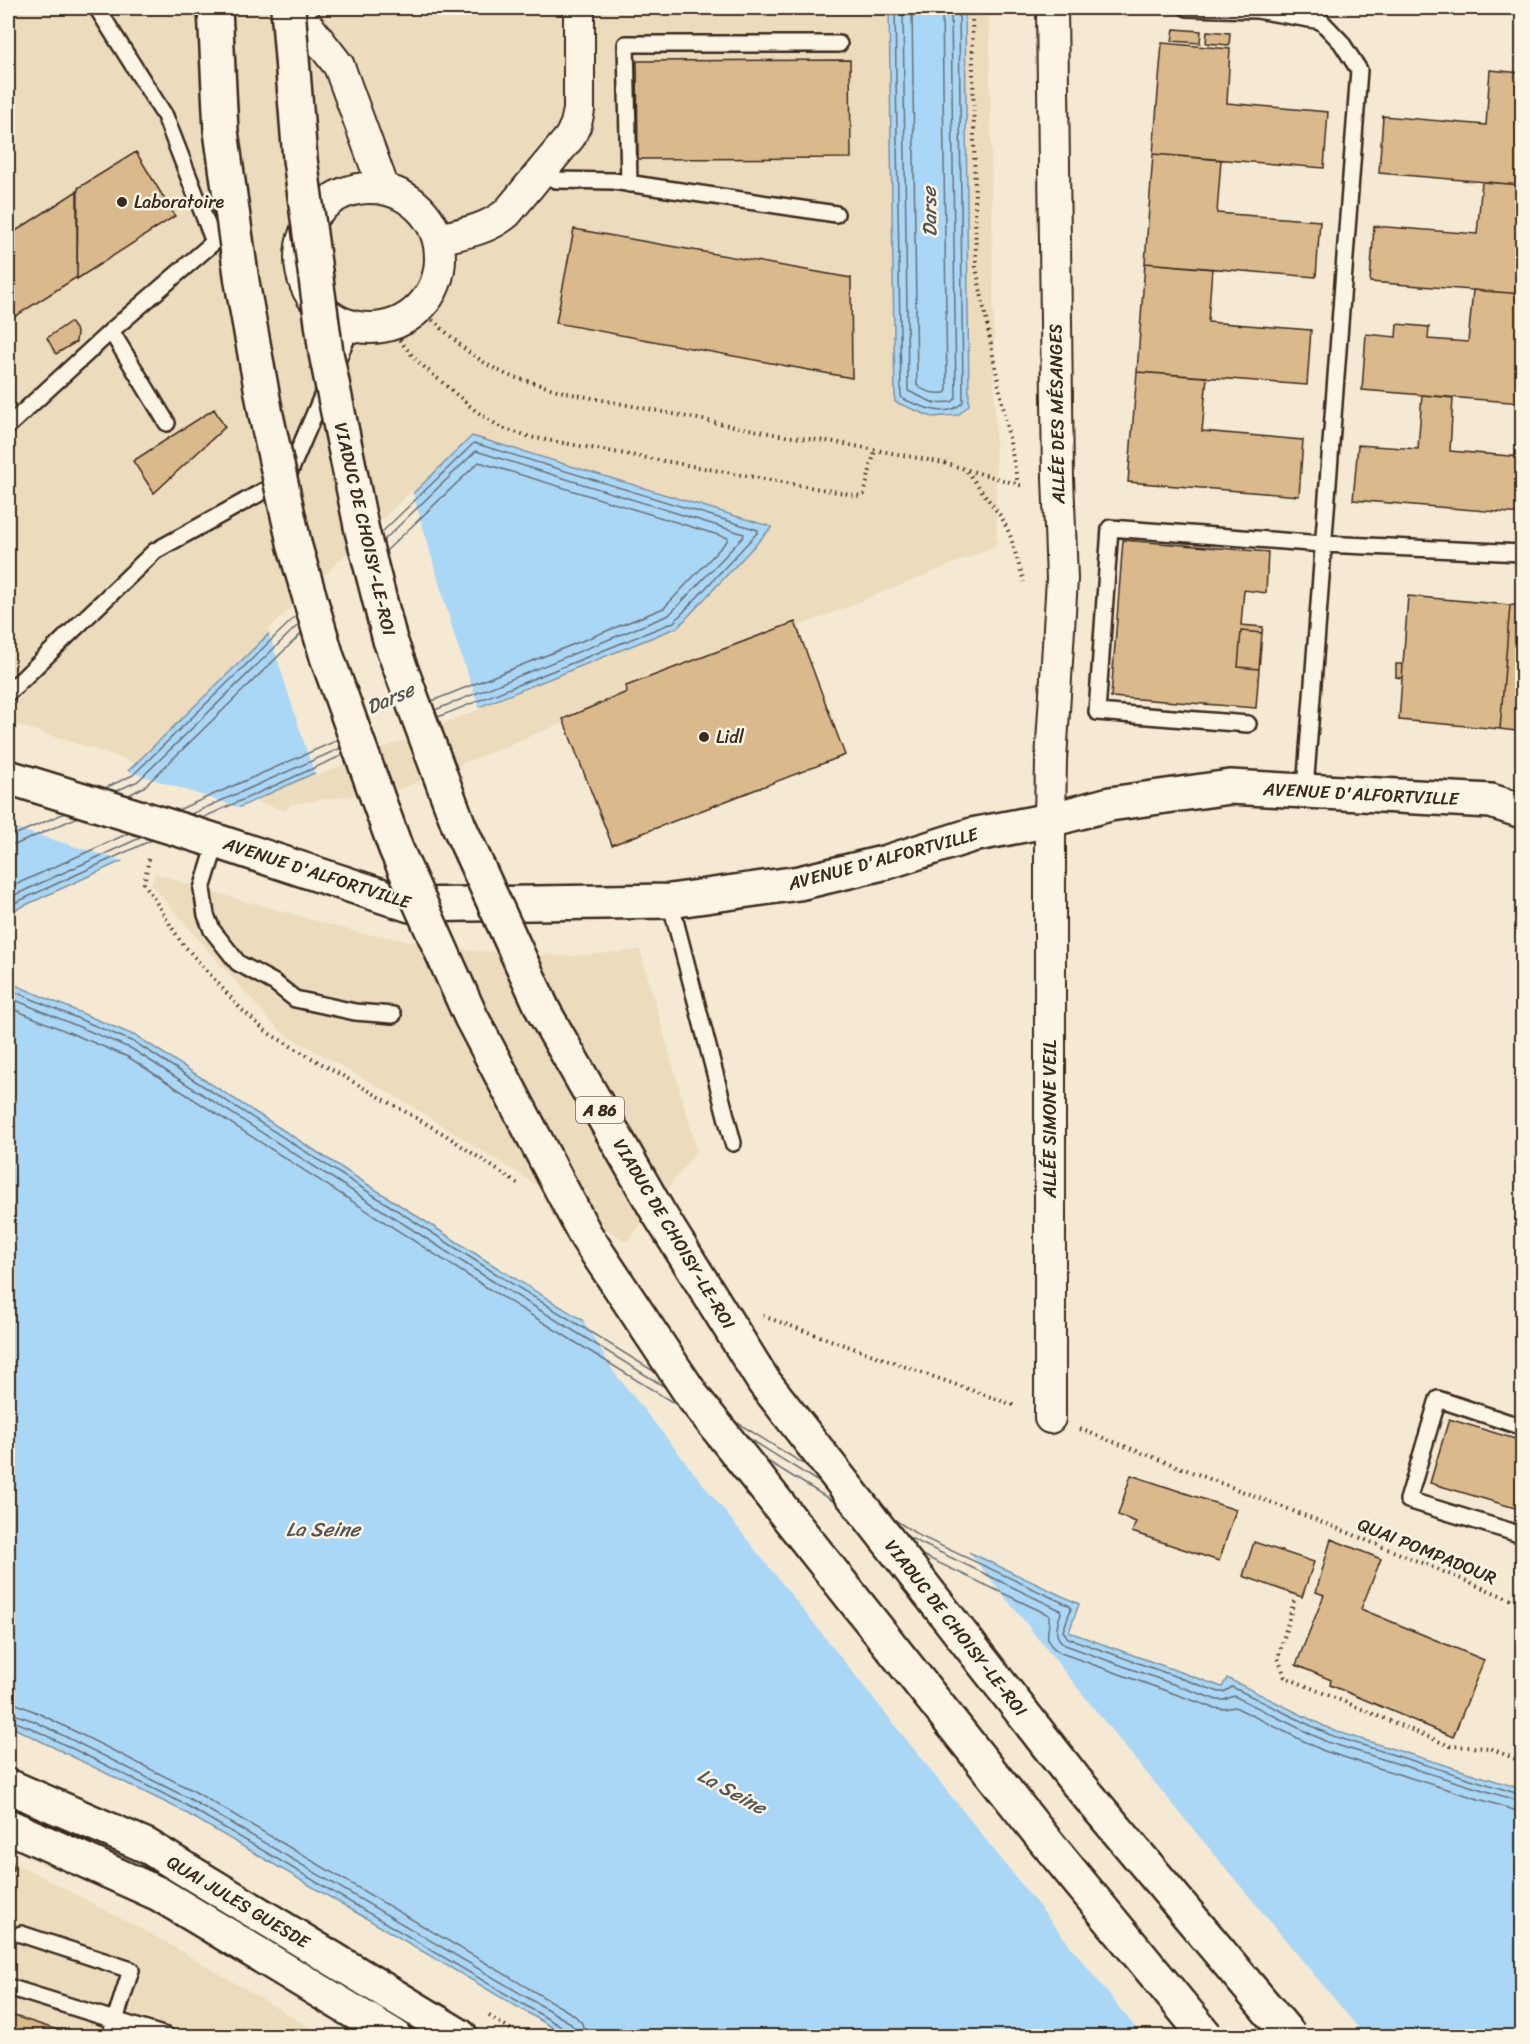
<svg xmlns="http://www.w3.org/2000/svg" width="1530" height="2044" font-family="Sriracha,sans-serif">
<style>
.built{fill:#eddbbe}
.water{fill:#abd7f6;stroke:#7e92a0;stroke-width:1.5}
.pier{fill:#f5e9d3}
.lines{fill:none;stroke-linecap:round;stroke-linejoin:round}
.shore{stroke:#686f74;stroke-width:1.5}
.building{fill:#dab98d;stroke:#3b2a1e;stroke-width:1.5}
.lane-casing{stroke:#3b2a1e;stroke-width:20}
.street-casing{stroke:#3b2a1e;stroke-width:34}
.secondary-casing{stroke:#3b2a1e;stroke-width:38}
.path{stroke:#3b2a1e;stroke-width:4;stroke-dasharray:1.5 4.5;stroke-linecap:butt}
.lane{stroke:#fcf5e5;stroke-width:15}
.street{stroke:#fcf5e5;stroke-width:30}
.secondary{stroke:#fcf5e5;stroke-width:33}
.highway-bridge-casing{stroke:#3b2a1e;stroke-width:38;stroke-linecap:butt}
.highway-bridge{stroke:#fcf5e5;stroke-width:33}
.poi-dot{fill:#3b2a1e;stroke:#fcf5e5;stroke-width:2}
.labels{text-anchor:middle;stroke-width:5;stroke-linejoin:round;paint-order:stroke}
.shield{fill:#fcf5e5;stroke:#75675a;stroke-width:1.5}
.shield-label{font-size:16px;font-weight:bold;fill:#3b2a1e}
.poi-label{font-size:18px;fill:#3b2a1e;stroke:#fcf5e5;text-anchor:start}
.street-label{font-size:18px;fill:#3b2a1e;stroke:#fcf5e5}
.water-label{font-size:20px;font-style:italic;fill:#575554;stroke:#fcf5e5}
</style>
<rect width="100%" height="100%" fill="#f5e9d3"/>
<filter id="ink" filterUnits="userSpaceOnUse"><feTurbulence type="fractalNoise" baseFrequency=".0167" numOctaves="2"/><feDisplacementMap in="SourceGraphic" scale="12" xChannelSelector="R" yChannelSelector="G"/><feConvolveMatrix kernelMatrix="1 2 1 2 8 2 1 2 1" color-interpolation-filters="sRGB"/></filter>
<g filter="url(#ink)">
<path class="built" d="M8,8h981l8,538 -597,243 -109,15 -5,7 -278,-89z
M155,873l47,16 158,44 114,18 98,5 68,-6 57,200 -70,92 -222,-140 -122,-69 -12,-11 -120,-137z
M8,1859l154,81 163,96h-317z"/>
<path class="water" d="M889,8h76l4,397 -11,10 -26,2 -37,-15z
M472,436l300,91 -94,100 -368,148 -302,138v-89l120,-53z
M8,982l130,55 355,228 429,265 157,74 -10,28 153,55 5,-9 105,52 190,59v247h-955l-386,-226 -173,-85z"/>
<path class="pier" d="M412,490l44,151 24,68 -164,67 -9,-24 -39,-122z
M125,770l118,39 -117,53 -118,-36v-6z
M580,1315l344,212 40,19 152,190 249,300h-223l-528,-664z"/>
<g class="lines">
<path class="shore" d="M895,8l6,388 2,3c18,7 44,21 60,3l-4,-394
M903,8l5,383 26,12 18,-1 4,-4 -5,-390
M912,8l5,377c7,7 18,9 28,8l2,-3 -5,-382
M381,533l93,-90 284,87 -1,3 -83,89 -236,95
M383,541l93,-90 268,83 -1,3 -74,78 -234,95
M386,551l93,-89 249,76 -1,3 -63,67 -232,93
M105,788l28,-13 163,-159
M116,791l22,-10 161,-157
M129,795l15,-8 157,-153
M178,810l160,-70
M191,814l150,-66
M202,818l141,-63
M8,836l6,-1 51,-22
M8,845l9,-1 61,-27
M8,888l121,-55
M8,898l134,-61
M8,906l144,-66
M8,989l128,54 354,227 165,102
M8,997l124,52 354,228 179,110
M8,1007l120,50 353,227 196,121
M736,1422l71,44
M750,1439l70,44
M766,1460l70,43
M895,1520l25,16 150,70 1,3 -8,22 5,7 151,54h5l8,-5 98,48 192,60
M908,1537l152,73 1,3c-4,12 -9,23 4,32l152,55h7l10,-4 93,46 195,60
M922,1555l127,60c2,16 -10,26 12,38l153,55 10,1 11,-2 89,44 190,59 8,1
M8,1703l9,1 21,9 154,77 382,225 8,8 3,13
M8,1712l26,9 154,77 381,224 5,6 2,8
M8,1719l23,9 153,76 381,225 3,7"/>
</g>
<path class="building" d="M1174,29l27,2 -1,12 -28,-2z
M1207,31l23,2 -1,12 -23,-2z
M1162,43l68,6 -3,54 101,9 -4,56 -171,-14z
M850,60l1,98 -213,1 -1,-98z
M1490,70l32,3v112l-143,-12 4,-57 103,9z
M136,152l39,64 -98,63 1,-91z
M1153,154l68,6 -4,53 103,8 -4,56 -171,-14z
M1482,182l40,3v109l-152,-12 4,-56 103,8z
M77,191v86l-69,44v-85z
M574,229l277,49 1,100 -296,-55z
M1145,263l67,6 -4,53 103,8 -4,55 -170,-13z
M1473,290l49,4v109l-160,-13 4,-56 30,3 1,-13 32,3 -1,12 40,3z
M70,322l7,10 -1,10 -20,12 -9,-16z
M1137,372l70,5 -5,54 101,9 -4,56 -171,-14z
M1422,395l31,3 -3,53 72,6v57l-169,-14 5,-55 60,4z
M214,409l11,18 -71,66 -21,-32z
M1123,540l145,12 -2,41 -22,-3 -3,35 22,2 -1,6 -21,-2 -3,36 21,2 -3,39 -145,-11z
M1408,596l102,9 -10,124 -101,-9z
M1510,605l12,1v124l-5,1 -17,-2z
M795,622l50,133 -233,90 -49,-126 64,-27 -1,-6z
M1241,631l21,2 -3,36 -21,-2z
M1396,664h7l-1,14 -6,-1z
M1522,1087v17l-4,-1z
M1449,1419l73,22v69l-92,-27z
M1131,1475l105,35 -17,51 -87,-29 4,-10 -18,-7z
M1331,1539l50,20 -20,50 123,51 -31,77 -123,-52 1,-5 -35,-15 28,-70 -8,-3z
M1254,1542l60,20 -12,35 -59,-21z
M8,1860l3,1 3,6 -6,20z
M8,2014l68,22h-68z"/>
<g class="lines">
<g class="lane-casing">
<path id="lane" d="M97,8l68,108 49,126 -103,89 56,92
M1187,8l70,2 64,11 20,21 18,28 -54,720
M542,171l14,9 57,1 223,33
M629,184l-3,-140h213
M8,426l103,-95
M8,693l147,-142 132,-73 65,-152
M1248,724l-151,-12 13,-184 213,16 199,9
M217,841l-15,48 4,26 6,15 26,33 37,20 20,16 60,13 38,3
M670,901l63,242
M1522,1427l-84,-28 -30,101 114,35
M21,1934l110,36 -21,66
M8,1987l158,49"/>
</g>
<g class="street-casing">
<path id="street" d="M294,8l45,58 45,123
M300 258a70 70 0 1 1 140 0a70 70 0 1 1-140 0Z
M438,239c25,-6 49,-9 69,-26l63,-76 6,-13 3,-14v-102
M1050,1418v-598l1,-60 11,-181 -4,-101 -6,-470"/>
</g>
<g class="secondary-casing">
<path id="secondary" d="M8,777l202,62 200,66 260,-4 129,-18 88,-21 85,-27 78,-15 60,-16 120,-17 261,14 31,10
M8,1786l139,60 313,190
M8,1826l151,68 235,142"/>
</g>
<path class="path" d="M972,8l4,259 42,217
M419,308l48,43 21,14 19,10 60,18 217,43 50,6 110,21 76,22h5
M388,326l28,34 61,52 25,16 28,9 330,59 4,-2 11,-44
M967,471l35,47 8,17 14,47
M149,859l-5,24 37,59 60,67 27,24 176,101 74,50
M763,1316l253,90
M1080,1429l242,93 200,82
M1294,1601l-16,57 7,19 165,69 40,2 32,14
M489,2016l33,20"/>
<use href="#lane" class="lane"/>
<use href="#street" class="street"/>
<use href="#secondary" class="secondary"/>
<g class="highway-bridge-casing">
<path id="highway-bridge" d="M215,8l6,123 21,151 24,133 29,132 32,110 69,192 75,168 115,219 107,161 346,436 167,203
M288,8l12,151 26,194 36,178 28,109 69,186 85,186 114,200 106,170 311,398 215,256"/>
</g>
<use href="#highway-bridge" class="highway-bridge"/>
</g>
</g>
<g class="poi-dot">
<circle cx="122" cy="202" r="6"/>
<circle cx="704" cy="737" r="6"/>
</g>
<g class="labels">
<rect class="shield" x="576" y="1097" width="48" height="26" rx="4.5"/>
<g class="shield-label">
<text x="600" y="1116">A 86</text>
</g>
<g class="poi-label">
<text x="134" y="208">Laboratoire</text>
<text x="716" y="743">Lidl</text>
</g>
<g class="street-label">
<text transform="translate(1057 414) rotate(-91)" y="6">ALLÉE DES MÉSANGES</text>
<text transform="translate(365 529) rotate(77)" y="6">VIADUC DE CHOISY-LE-ROI</text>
<text transform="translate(1361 794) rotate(3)" y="6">AVENUE D'ALFORTVILLE</text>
<text transform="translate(883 859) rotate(-15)" y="6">AVENUE D'ALFORTVILLE</text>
<text transform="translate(317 873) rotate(18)" y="6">AVENUE D'ALFORTVILLE</text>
<text transform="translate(1050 1119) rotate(-90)" y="6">ALLÉE SIMONE VEIL</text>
<text transform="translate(674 1234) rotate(59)" y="6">VIADUC DE CHOISY-LE-ROI</text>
<text transform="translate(1427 1551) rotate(22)" y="6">QUAI POMPADOUR</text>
<text transform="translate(956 1628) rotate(52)" y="6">VIADUC DE CHOISY-LE-ROI</text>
<text transform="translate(238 1902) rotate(31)" y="6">QUAI JULES GUESDE</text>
</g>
<g class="water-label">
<text transform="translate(929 212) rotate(-91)" y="7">Darse</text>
<text transform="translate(390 698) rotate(-24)" y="7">Darse</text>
<text x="323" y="1536">La Seine</text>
<text transform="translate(732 1791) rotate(29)" y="7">La Seine</text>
</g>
</g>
<rect width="1530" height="2044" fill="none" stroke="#fcf5e5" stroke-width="30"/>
<rect x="15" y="15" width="1500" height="2014" fill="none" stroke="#3b2a1e" stroke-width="2" filter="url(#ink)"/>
</svg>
